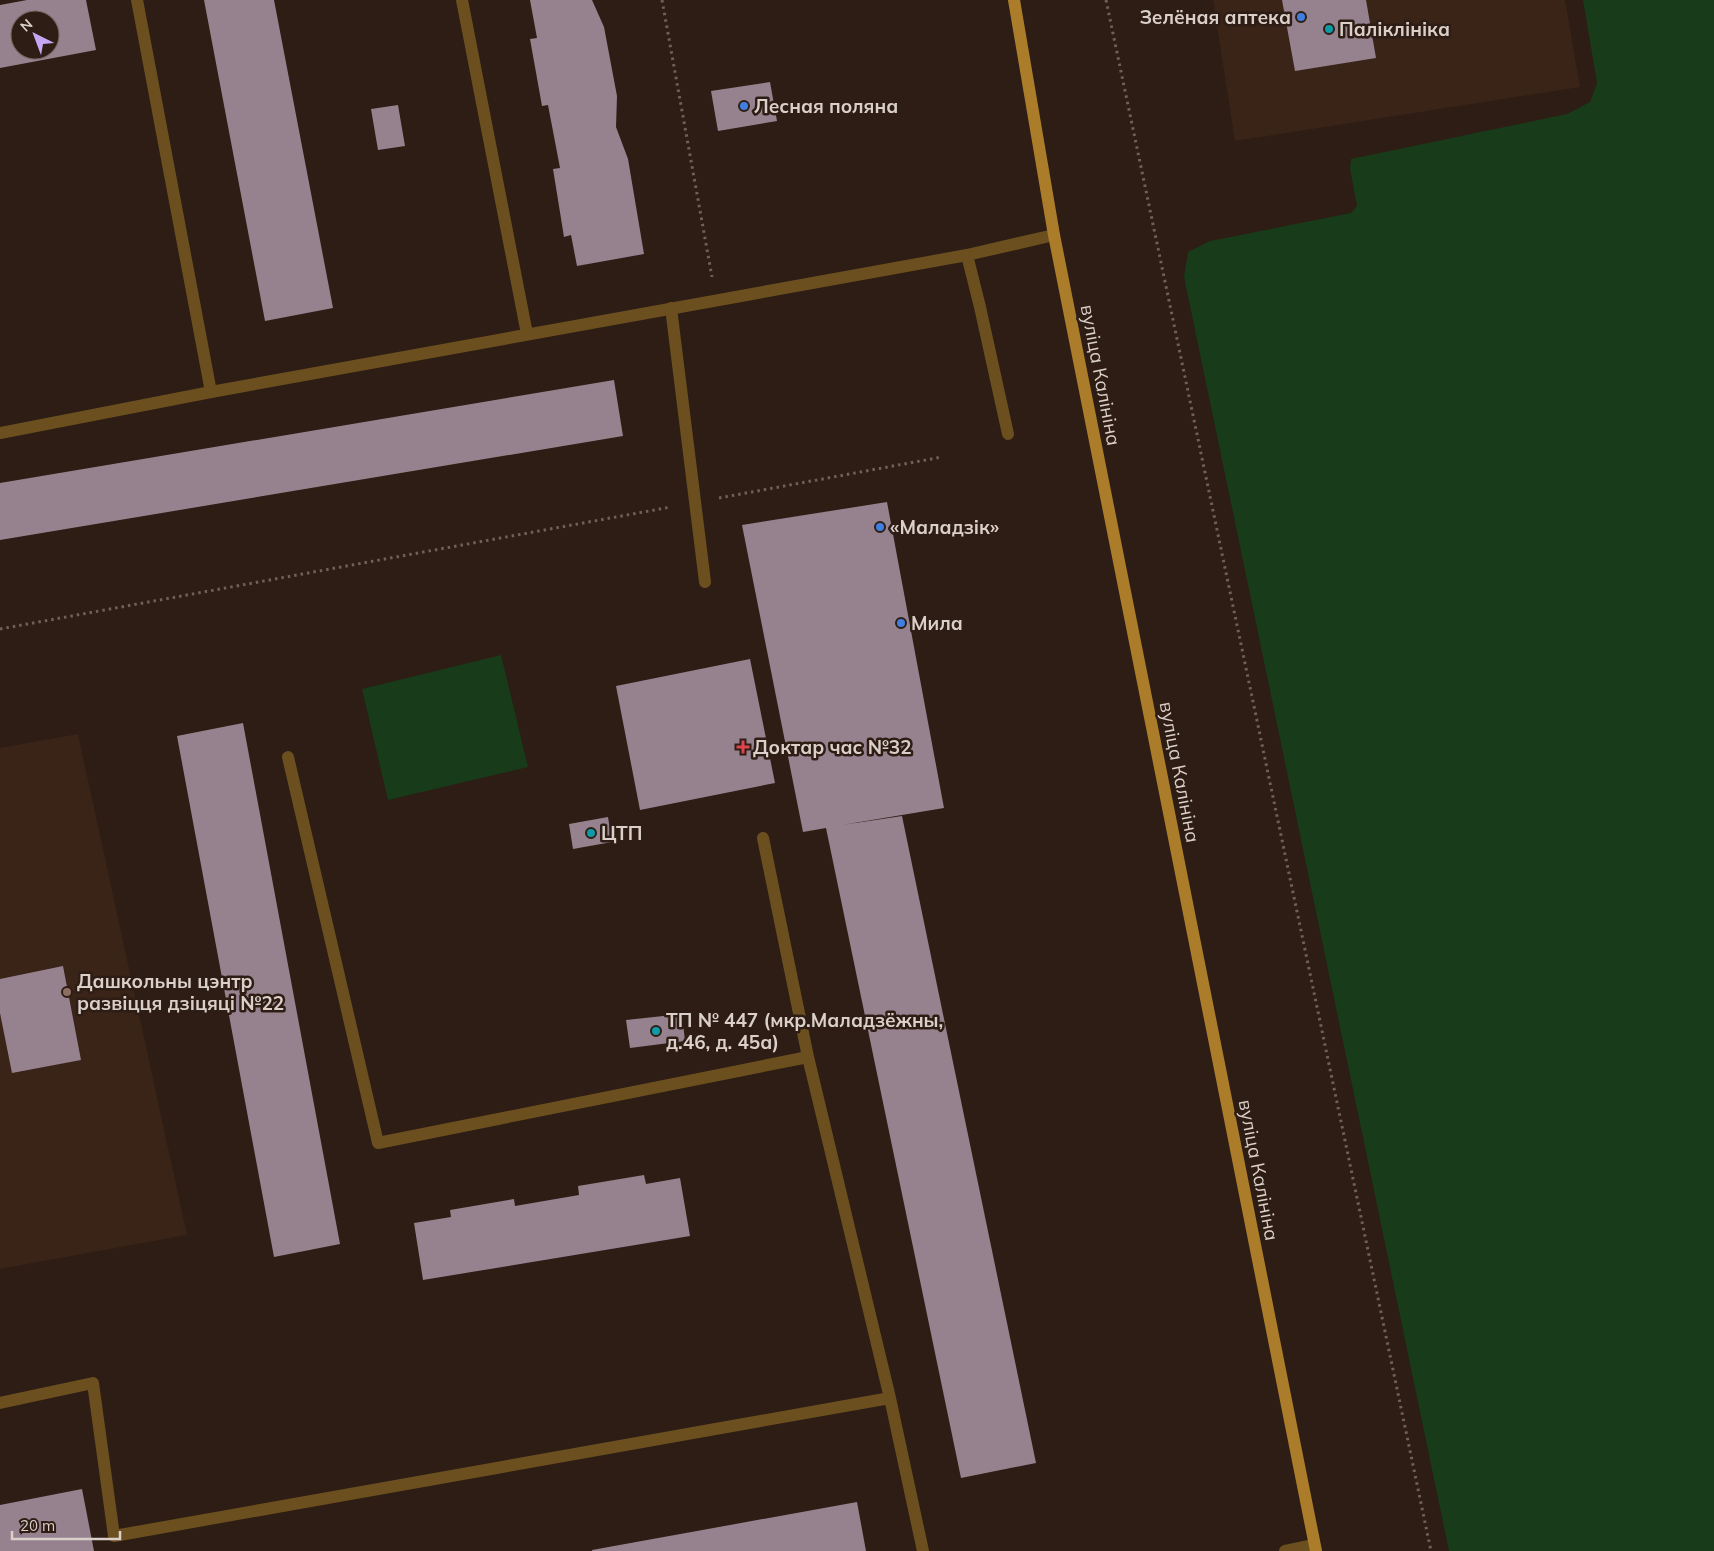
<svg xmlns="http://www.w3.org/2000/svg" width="1714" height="1551" font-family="Mulish,sans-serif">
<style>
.built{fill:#3a2418}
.green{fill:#183b1a}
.building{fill:#96828f;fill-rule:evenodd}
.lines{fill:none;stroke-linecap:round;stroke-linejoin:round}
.path{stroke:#6f6159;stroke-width:3;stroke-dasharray:2.5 4;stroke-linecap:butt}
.minor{stroke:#6b4f1f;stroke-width:12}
.major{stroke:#ab7d2a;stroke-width:12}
.shop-dot{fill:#3f7fe0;stroke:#2d1d14;stroke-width:2}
.culture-dot{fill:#0f9aa8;stroke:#2d1d14;stroke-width:2}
.health-dot{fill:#e0444e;stroke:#2d1d14;stroke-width:2}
.education-dot{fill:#8d6e63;stroke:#2d1d14;stroke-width:2}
.labels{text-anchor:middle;stroke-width:5;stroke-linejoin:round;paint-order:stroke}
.poi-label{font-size:19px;font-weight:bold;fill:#dacfc9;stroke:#2d1d14;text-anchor:start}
.street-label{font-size:19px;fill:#dacfc9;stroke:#2d1d14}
</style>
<rect width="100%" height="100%" fill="#2d1d14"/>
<path class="built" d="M1213,0h352l15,87 -345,54z
M78,734l109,501 -187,34v-521z"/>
<path class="green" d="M1583,0h131v1551h-265l-265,-1274 4,-25 22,-11 141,-28 6,-7 -7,-37 1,-10 216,-45 23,-12 7,-19z
M501,655l27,112 -140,33 -26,-111z"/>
<path class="building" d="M27,0h59l10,50 -96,18v-63zM20,20h30v30h-30z
M204,0h70l59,308 -68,13z
M530,0h62l12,27 13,69 -1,31 12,32 16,95 -67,12 -6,-31 -7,2 -11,-68 7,-1 -12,-63 -6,1 -12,-67 7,-1z
M1282,0h84l10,58 -81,13z
M770,82l7,39 -59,10 -7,-40z
M398,105l7,41 -27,4 -7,-41z
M614,380l9,56 -623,104v-57z
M887,502l57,306 -102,17 60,-9 134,647 -75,15 -135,-650 -23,4 -61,-307z
M750,659l25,124 -135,27 -24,-124z
M243,723l97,521 -66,13 -97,-521z
M608,817l4,25 -39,7 -4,-25z
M63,966l18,94 -69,13 -12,-60v-34z
M682,1014l3,27 -55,7 -4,-28z
M644,1175l2,9 34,-6 10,58 -267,44 -9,-57 37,-6 -1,-7 64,-11 1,7 64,-11 -1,-9z
M82,1489l12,62h-94v-46z
M857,1502l9,49h-274v-1z"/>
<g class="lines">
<path class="path" d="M662,0l50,277
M1106,0l325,1551
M719,498l223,-41
M0,629l671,-122"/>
<path class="minor" d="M137,0l74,392
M462,0l65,334
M967,255l13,52 28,127
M671,308l34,274
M0,433l211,-41 756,-137 87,-20
M288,757l90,386 430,-86 82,341
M763,838l45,219
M0,1403l93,-20 21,153 776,-138 33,153
M1285,1551l29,-6"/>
<path class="major" d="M1014,0l40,235 262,1316"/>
</g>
<g class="shop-dot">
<circle cx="1301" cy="17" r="5"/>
<circle cx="744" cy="106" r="5"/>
<circle cx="880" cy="527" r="5"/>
<circle cx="901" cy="623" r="5"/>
</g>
<g class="culture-dot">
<circle cx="1329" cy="29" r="5"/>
<circle cx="591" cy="833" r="5"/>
<circle cx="656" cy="1031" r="5"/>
</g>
<path class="health-dot" d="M740.5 739.5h5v5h5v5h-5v5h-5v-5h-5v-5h5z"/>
<circle class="education-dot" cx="67" cy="992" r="5"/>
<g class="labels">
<g class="poi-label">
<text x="1291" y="24" text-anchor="end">Зелёная аптека</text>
<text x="1339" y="36">Паліклініка</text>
<text x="754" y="113">Лесная поляна</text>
<text x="890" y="534">«Маладзік»</text>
<text x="911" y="630">Мила</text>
<text x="753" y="754">Доктар час №32</text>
<text x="601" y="840">ЦТП</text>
<text x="77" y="988">Дашкольны цэнтр<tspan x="77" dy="22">развіцця дзіцяці №22</tspan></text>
<text x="666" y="1027">ТП № 447 (мкр.Маладзёжны,<tspan x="666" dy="22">д.46, д. 45а)</tspan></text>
</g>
<g class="street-label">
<text transform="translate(1101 375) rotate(79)" y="7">вуліца Калініна</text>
<text transform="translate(1180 772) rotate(79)" y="7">вуліца Калініна</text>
<text transform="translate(1259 1170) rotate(79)" y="7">вуліца Калініна</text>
</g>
</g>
<g transform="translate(35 35) rotate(318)"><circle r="24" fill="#2d1d14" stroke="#72645c"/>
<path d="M0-4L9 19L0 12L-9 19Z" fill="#c4a7f2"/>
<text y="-8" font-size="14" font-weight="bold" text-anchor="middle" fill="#dacfc9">N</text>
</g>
<path d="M12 1531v8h108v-8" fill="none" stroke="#dacfc9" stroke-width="2.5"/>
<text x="20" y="1531" font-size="15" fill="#dacfc9" stroke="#2d1d14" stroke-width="4" paint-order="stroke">20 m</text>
</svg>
